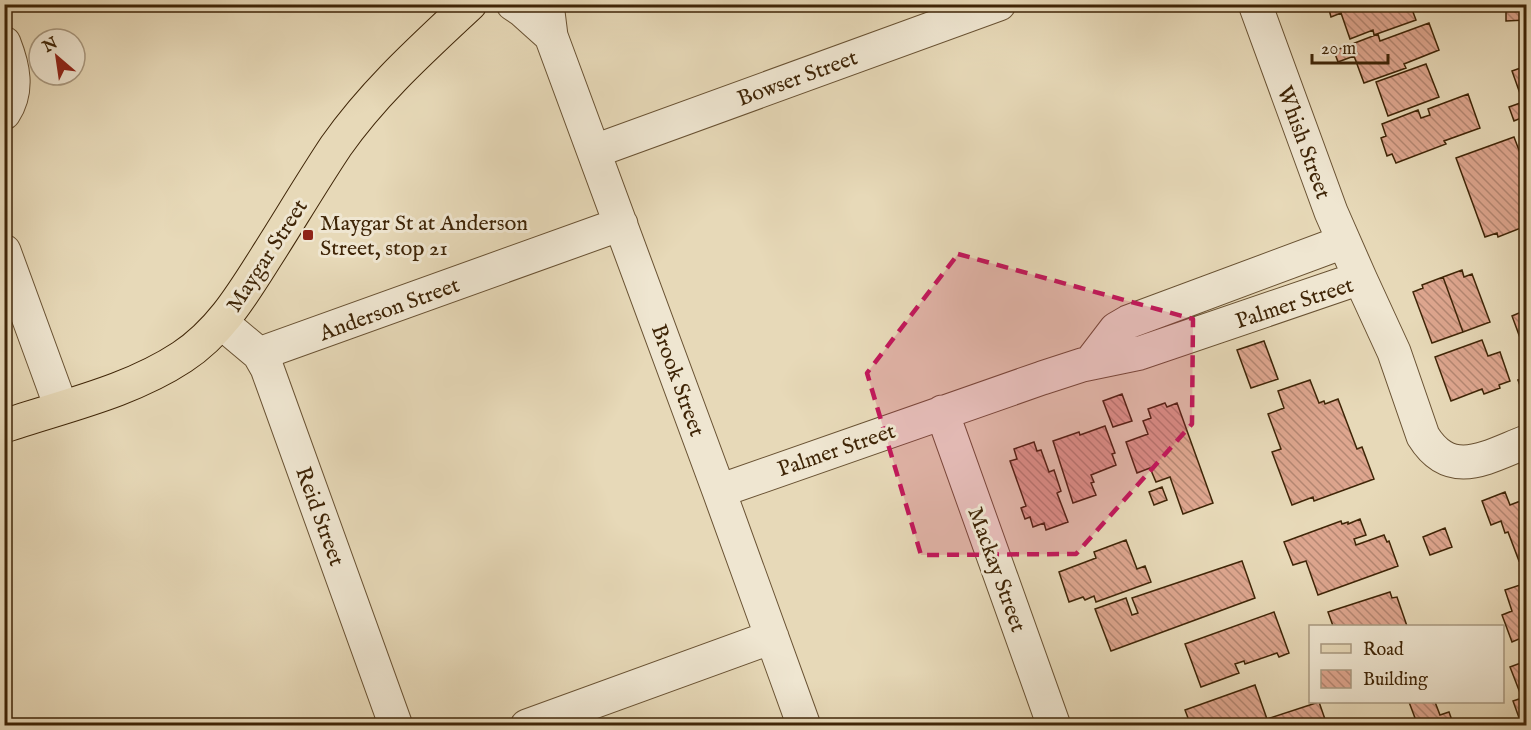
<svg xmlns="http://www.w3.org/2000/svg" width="1531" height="730" font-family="'IM FELL English',serif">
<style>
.building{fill:url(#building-back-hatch);stroke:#3f2507;stroke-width:1.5}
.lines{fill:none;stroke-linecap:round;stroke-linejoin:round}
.minor-casing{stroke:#695233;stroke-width:35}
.major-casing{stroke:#3f2507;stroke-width:35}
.minor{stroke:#efe6d1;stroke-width:33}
.major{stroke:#e7d9b8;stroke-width:33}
.marked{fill:#c2185b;fill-opacity:0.2;stroke:#c2185b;stroke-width:4.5;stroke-dasharray:12 8;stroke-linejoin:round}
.poi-dot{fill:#8f2418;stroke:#efe6d1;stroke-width:2}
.labels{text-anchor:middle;stroke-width:6;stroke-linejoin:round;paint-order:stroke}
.street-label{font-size:22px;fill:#3f2507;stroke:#efe6d1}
.poi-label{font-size:22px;fill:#3f2507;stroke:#efe6d1;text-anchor:start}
</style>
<defs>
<pattern id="building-back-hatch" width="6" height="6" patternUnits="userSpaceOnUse" patternTransform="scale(1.5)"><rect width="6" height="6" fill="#dea68f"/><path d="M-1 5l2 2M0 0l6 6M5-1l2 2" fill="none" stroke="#b58773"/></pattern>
</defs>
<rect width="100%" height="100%" fill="#e7d9b8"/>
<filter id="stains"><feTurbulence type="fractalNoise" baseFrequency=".00333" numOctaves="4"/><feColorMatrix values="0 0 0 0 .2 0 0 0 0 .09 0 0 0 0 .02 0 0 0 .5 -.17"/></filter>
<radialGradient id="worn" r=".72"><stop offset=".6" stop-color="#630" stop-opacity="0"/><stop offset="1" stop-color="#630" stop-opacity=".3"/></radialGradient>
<path class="building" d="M1334,4h76l6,16 -42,15 -1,-5 -23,9 -9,-26 -10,4 -3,-11z
M1506,4h20v16l-20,1z
M1429,23l10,27 -35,14 2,4 -42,15 -10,-27 -16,6 -4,-11 44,-17 2,7z
M1426,64l13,33 -51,19 -12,-34z
M1526,66v50l-12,5 -5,-14 14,-5 -11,-31z
M1468,94l12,34 -36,13 2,3 -50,19 -4,-9 -5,2 -6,-18 5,-2 -4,-12 36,-14 3,8 9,-3 -2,-6z
M1514,137l11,29 1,-1v61l-28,11 -1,-4 -12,4 -29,-79z
M1462,270l2,7 8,-3 18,48 -27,10 -20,-55z
M1443,277l20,55 -31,11 -19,-51 10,-4 -1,-3z
M1526,310v44l-14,-38z
M1482,340l6,16 12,-4 10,29 -11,4 1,3 -16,6 -2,-5 -31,12 -16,-44z
M1264,341l14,38 -27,9 -14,-38z
M1526,377v25l-8,-22z
M1310,380l9,23 5,-2 1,3 13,-5 19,50 5,-2 12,32 -60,22 -1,-4 -21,8 -20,-53 9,-3 -13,-35 16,-6 -6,-17z
M1122,394l10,27 -19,6 -10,-26z
M1165,403l2,4 10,-4 36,100 -30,11 -13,-37 -14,5 -6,-14 -13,5 -11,-31 22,-8 -5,-13 8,-3 -3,-9z
M1105,426l10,27 -3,1 4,11 -25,10 3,7 -3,1 5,12 -23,8 -20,-62 26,-9 1,3z
M1034,442l3,9 4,-1 8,22 5,-2 7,21 -4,2 11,29 -22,8 -2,-7 -11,4 -3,-10 -5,2 -4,-11 5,-2 -16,-45 7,-2 -3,-10z
M1162,487l5,13 -13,5 -5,-13z
M1505,492l5,13 13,-5 -3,-5 6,-3v66l-7,3 -11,-29 -3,1 -4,-12 -10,4 -9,-24z
M1360,519l6,16 -12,4 2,6 28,-10 3,7 2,-1 9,25 -80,29 -12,-34 -13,4 -9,-23 57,-21 1,3 6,-2v2z
M1445,528l7,19 -22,8 -7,-18z
M1126,540l11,29 8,-3 6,16 -55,20 -2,-6 -9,4 -2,-3 -14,5 -10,-30 37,-14 -2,-6z
M1242,561l13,37 -144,53 -16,-42 31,-11 6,17 6,-2 -6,-15z
M1526,583v53l-14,6 -10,-27 10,-4 -7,-21z
M1390,592l2,6 5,-1 10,29h-74l-5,-14z
M1274,612l15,41 -10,4 -2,-4 -32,11 -1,-3 -9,3 4,9 -38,14 -16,-43z
M1526,661v65h-4l-9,-25 9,-3 -12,-31z
M1255,685l12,34 52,-17 8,23 -136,1 -6,-16z
M1409,702h26l5,13 9,-3 5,14h-36z"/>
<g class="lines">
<g class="minor-casing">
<path id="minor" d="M513,4l9,6 29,26
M547,4l4,32 168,455 85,235
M1255,4l76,208 29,66
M4,43c9,23 15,47 0,70
M595,151l404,-147
M4,251l57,156
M222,323l37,31 8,14 129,358
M259,354l362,-130
M1090,363l26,-34 12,-7 215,-80
M942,412l112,314
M719,491l323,-113 40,-13 58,-12 220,-75 34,74 29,84c28,45 64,21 103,6
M527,726l245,-89"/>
</g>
<g class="major-casing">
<path id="major" d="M4,426c59,-20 125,-34 178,-69 38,-25 60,-62 84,-100 23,-36 46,-75 70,-111 38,-54 86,-97 134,-142"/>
</g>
<use href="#minor" class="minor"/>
<use href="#major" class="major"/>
</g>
<path class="marked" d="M958,254l235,65 -1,105 -116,130 -155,1 -54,-182z"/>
<rect class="poi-dot" x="302" y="229" width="12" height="12" rx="3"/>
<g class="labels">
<g class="street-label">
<text transform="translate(797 77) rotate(-20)" y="8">Bowser Street</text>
<text transform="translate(1305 142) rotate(70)" y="8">Whish Street</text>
<text transform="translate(266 255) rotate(-57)" y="8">Maygar Street</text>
<text transform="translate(1294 302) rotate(-18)" y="8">Palmer Street</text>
<text transform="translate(389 308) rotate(-20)" y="8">Anderson Street</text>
<text transform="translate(679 380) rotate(70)" y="8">Brook Street</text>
<text transform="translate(836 449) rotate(-19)" y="8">Palmer Street</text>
<text transform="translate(321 516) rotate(70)" y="8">Reid Street</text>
<text transform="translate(998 569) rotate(70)" y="8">Mackay Street</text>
</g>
<g class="poi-label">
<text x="320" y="230">Maygar St at Anderson<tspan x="320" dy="25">Street, stop 21</tspan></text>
</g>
</g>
<rect width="1531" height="730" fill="none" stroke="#e7d9b8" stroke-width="24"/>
<rect x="6" y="6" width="1519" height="718" fill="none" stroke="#3f2507" stroke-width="3"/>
<rect x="12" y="12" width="1507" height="706" fill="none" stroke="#3f2507" stroke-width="1.5"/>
<rect x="1309" y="625" width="195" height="78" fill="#efe6d1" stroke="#a99980" stroke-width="1.5"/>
<rect x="1321" y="644" width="30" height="9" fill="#e7d9b8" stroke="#a99980" stroke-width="1.5"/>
<text x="1363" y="655" font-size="18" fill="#3f2507">Road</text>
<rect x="1321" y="670" width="30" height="18" fill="url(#building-back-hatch)" stroke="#a99980" stroke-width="1.5"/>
<text x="1363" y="685" font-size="18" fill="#3f2507">Building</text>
<g transform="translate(57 57) rotate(331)"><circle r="28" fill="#efe6d1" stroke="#a99980" stroke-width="1.5"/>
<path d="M0-4.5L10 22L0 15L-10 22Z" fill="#8f2418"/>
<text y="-9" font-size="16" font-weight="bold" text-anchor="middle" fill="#3f2507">N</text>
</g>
<path d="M1312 54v9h76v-9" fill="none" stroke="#3f2507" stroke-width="3"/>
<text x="1321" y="54" font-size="18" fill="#3f2507" stroke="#efe6d1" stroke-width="4.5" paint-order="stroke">20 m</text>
<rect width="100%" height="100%" filter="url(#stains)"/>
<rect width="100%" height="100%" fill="url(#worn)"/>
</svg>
